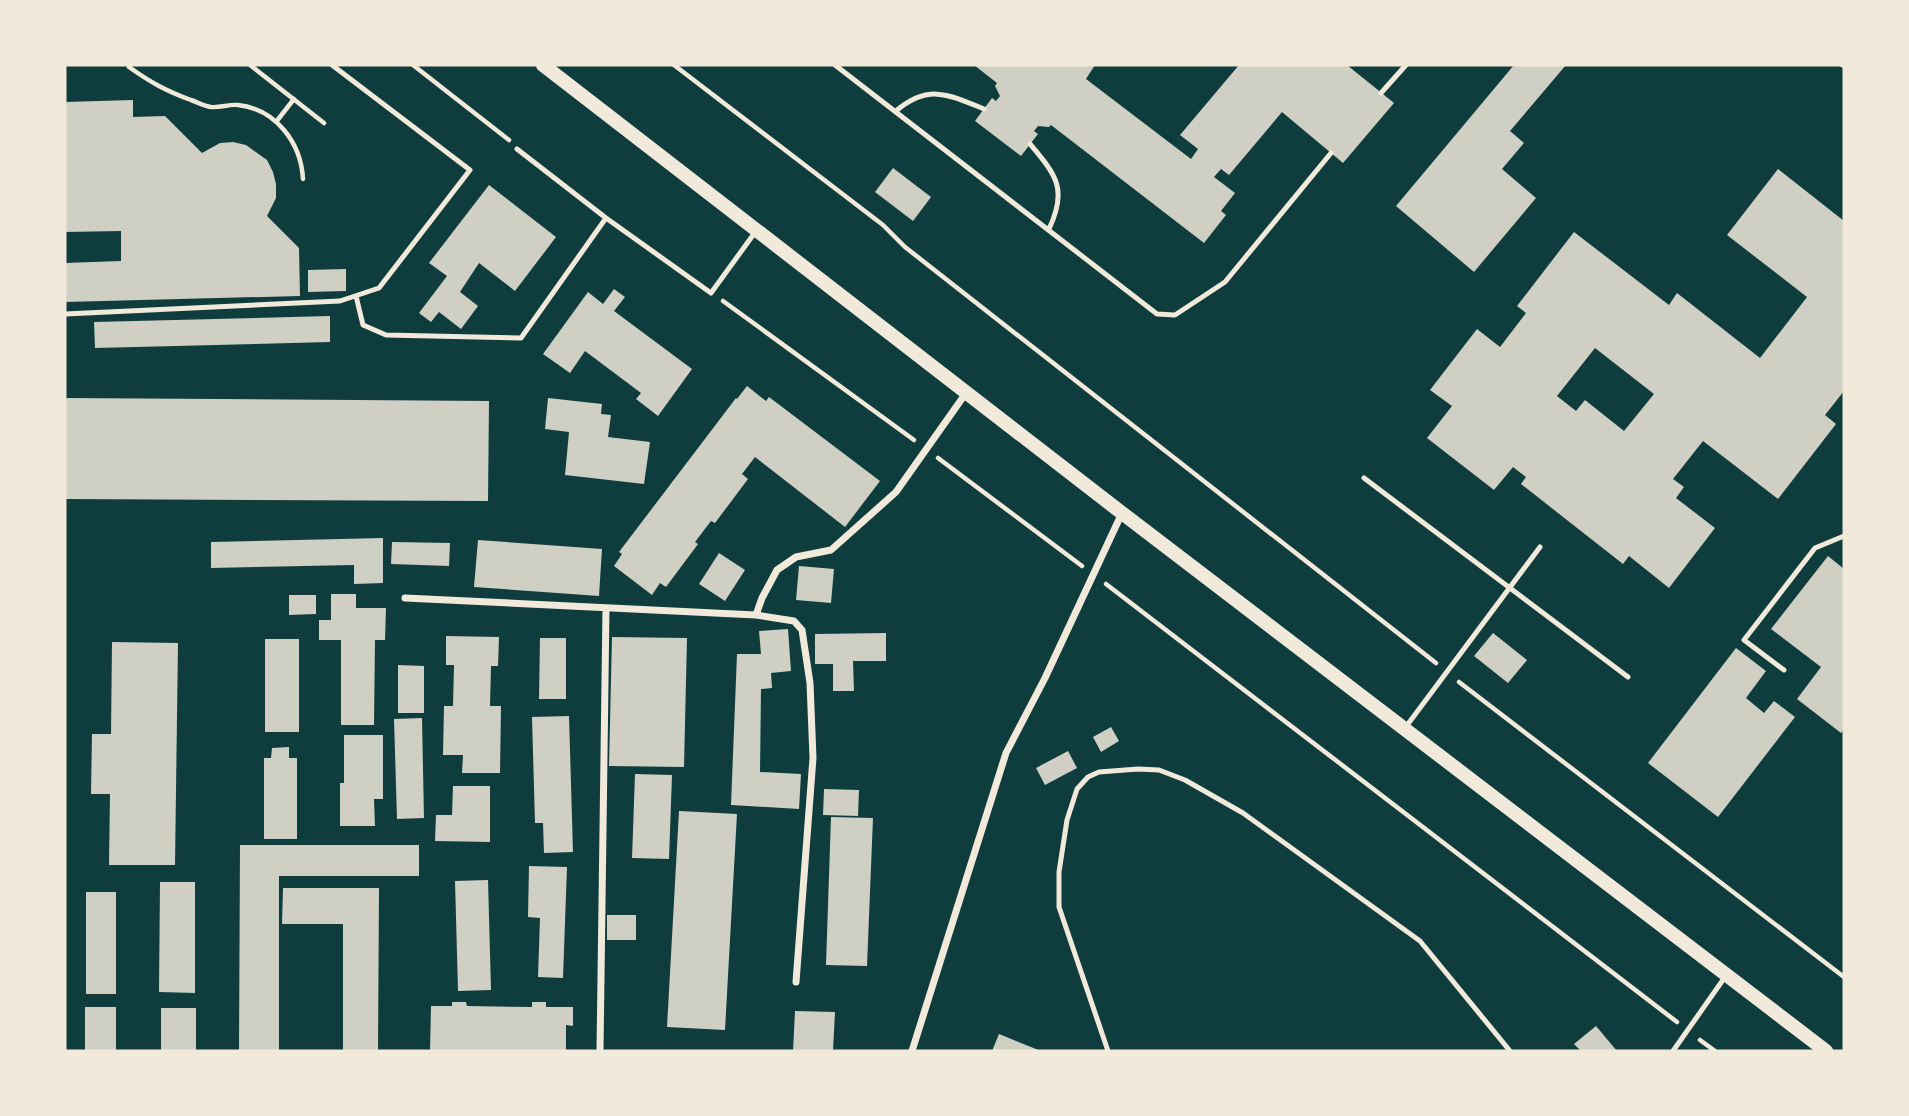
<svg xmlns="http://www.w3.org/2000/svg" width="1909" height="1116" font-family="'Work Sans',sans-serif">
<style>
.building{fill:#cfcfc3;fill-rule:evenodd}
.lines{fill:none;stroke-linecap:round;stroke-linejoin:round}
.path{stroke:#f1e9da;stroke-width:4.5}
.service{stroke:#f1e9da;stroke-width:5}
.minor{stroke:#f1e9da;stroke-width:7}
.secondary{stroke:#f1e9da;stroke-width:14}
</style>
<rect width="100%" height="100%" fill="#0f3d3e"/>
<path class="building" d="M974,65h121l-9,14 105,80 7,-10 -18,-14 59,-70h108l47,38 -51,60 -61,-51 -53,63 -8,-6 -7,8 21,16 -14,18 5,4 -22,28 -153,-118 -2,2 -11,-1 -4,5 4,3 -17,22 -46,-35 17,-23 4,3 4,-5 -5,-10 2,-3z
M1514,65h52l-56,66 14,12 -22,26 34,29 -62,74 -78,-66z
M133,100v17l32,-1 37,37 18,-10 13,-1 13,3 21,15 6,12 3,12v14l-9,18 32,32 1,48 -235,6v-39l56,-2v-30l-56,1v-130z
M893,168l38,29 -18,24 -38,-29z
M1778,169l66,52v170l-19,24 11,9 -58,75 -75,-58 -30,38 11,8 -8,11 39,30 -46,60 -40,-32 -6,8 -102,-80 5,-7 -13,-10 -19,23 -67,-52 25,-32 -22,-16 47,-61 23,18 26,-34 -9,-7 57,-74 95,73 8,-12 83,65 47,-61 -80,-62zM1595,348l59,46 -30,37 -39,-31 -9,11 -19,-15z
M489,185l67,52 -41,54 -36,-28 -19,29 18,14 -17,23 -22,-17 -8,10 -12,-9 28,-37 -18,-13z
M346,269v22l-38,1v-22z
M614,289l11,8 -11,14 78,58 -34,47 -22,-17 5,-6 -56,-42 -15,22 -27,-19 45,-62 15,12z
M330,316v26l-235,6 -1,-26z
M747,386l19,15 3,-4 111,84 -35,46 -90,-70 -13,17 6,5 -33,44 -4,-2 -16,21 3,2 -32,43 -6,-4 -8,12 -38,-29 8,-12 -3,-2 117,-154 1,1z
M65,398l424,3 -1,100 -423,-2z
M548,398l54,6 -1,10 10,1 -3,22 42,5 -6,42 -79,-9 4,-43 -24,-3z
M383,538v45l-29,1v-19l-143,3v-26z
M478,540l124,9 -3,47 -125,-9z
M392,542l58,1 -1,23 -58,-2z
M719,553l26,17 -20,31 -26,-17z
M1828,556l16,13v160l-3,4 -44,-34 24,-32 -50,-38z
M799,566l35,3 -3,34 -35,-3z
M331,594h25v14h30l-1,32h-10l-1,85h-33v-85h-22v-20h12z
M289,595h27v19l-27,1z
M788,629l3,42 -20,2 1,15 -11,1 -1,83 41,2 -2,35 -68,-4 6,-151h24l-2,-23z
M886,633v28h-33l1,30h-21v-27h-18v-30z
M1493,633l34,27 -19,23 -34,-27z
M446,636l53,1 -1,29h-7l-1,40h11l-1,67h-38l1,-18h-20l1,-49h9l1,-41h-8z
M612,637l75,1 -3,129 -75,-1z
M540,638h26v61h-27z
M265,639h34v93h-34z
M112,642l66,1 -3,222h-66l1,-71h-19l1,-60h19z
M1736,648l30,23 -20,27 18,15 10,-12 21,16 -77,100 -70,-54z
M398,665l26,1v47h-26z
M569,716l4,136 -29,1 -1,-30h-8l-3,-106z
M422,718l2,100 -27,1 -3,-100z
M1111,727l8,14 -18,11 -8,-15z
M344,735h39v64h-9l1,27h-35v-43h4z
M289,747v11h8v81h-33v-81h7l1,-10z
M1068,751l9,17 -32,17 -9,-17z
M635,774l37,1 -3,84 -37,-1z
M453,786h37v56l-55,-1 1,-26h16z
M824,789l35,1 -1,26 -35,-1z
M679,811l58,3 -12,216 -58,-3z
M831,817l42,1 -6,148 -41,-1z
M240,845h179v31h-140v175h-40z
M529,866l38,1 -4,111 -25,-1 2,-59 -12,-1z
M488,880l3,110 -33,1 -3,-110z
M160,882h35v111l-36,-1z
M283,888h96l-1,163h-35v-127h-61z
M86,892h30v102h-30z
M607,915h29v25h-29z
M452,1002h14l1,4 65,1v-5h14v5h27v19l-7,-1v26h-136l1,-45h21z
M85,1007h31v44h-31z
M161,1008h35v43h-35z
M795,1011l40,1 -2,39h-40z
M1596,1026l21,25h-36l-7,-7z
M999,1034l42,17h-49z"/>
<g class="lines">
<path class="path" d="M250,65l74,58
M413,65l96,75
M674,65l209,160 22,22 531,416
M1842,65l2,1
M129,67c21,15 37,24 62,33 6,2 13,6 20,7 9,1 18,-3 27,-2 38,4 63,38 65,74
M276,122l18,-23
M723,301l191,139
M938,458l144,108
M1106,584l571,438
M1459,682l385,295
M1700,1040l15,11"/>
<path class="service" d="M835,65l322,249 18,1 50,-33 106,-129
M1381,93l25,-28
M896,111c32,-27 52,-17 88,-2
M1030,144c26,31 38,45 19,85
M517,149l89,69 105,75 45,-62
M356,296l7,29 23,10 135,3 85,-120
M65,314l275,-13 39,-13 91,-118 -138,-105
M1364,478l264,199
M1784,670l-40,-30 71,-92 29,-12
M1405,728l135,-181
M1108,1051l-49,-144v-35l8,-52 10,-31 11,-12 11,-5 39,-3 21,1 26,10 58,33 177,128 90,110
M1673,1051l52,-74"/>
<path class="minor" d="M405,598l351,17 38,6 8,9 8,53 3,75 -17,224
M756,615l6,-17 15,-28 19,-13 35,-7 65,-58 70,-99
M600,1051l6,-443
M912,1051l94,-298 39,-75 77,-165"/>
<path class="secondary" d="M543,65l579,448 704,538"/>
</g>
<rect width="1909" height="1116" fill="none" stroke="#f1e9da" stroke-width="133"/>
</svg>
